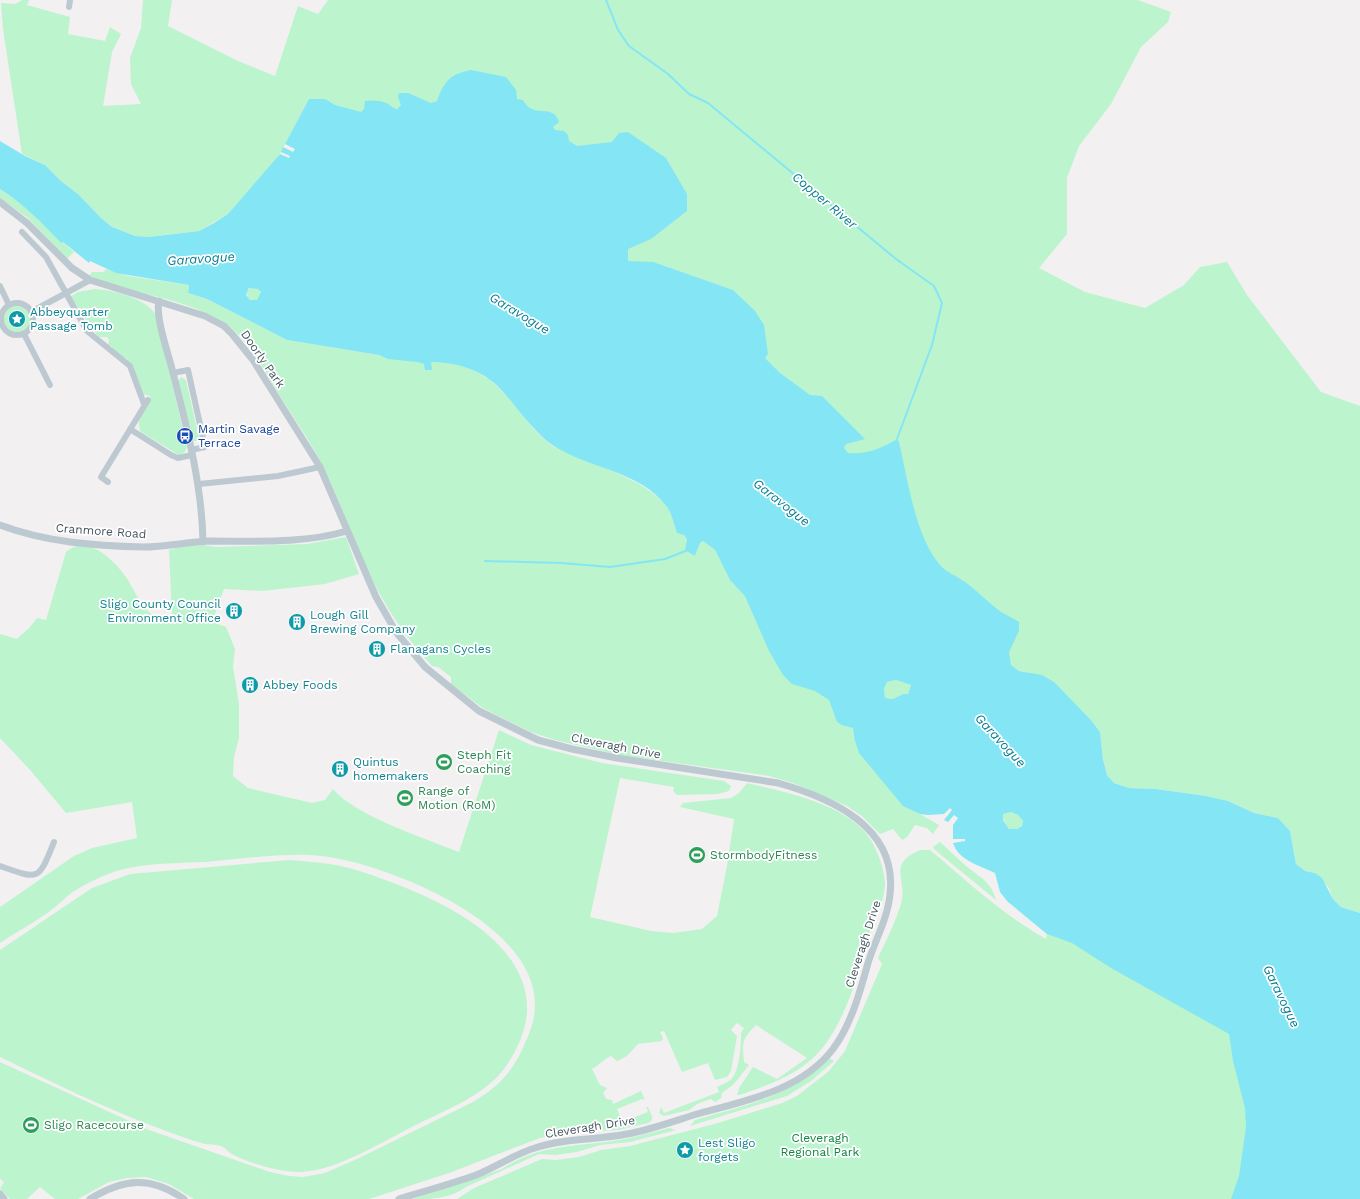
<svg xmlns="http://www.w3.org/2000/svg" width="1360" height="1199" font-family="'Work Sans',sans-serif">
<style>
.green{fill:#bcf4cd}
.water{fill:#84e6f5;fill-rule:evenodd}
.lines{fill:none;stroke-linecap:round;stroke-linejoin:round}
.stream{stroke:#84e6f5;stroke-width:2}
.minor{stroke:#bdc9d1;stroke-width:6}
.tertiary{stroke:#bdc9d1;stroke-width:7}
.labels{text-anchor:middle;stroke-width:3.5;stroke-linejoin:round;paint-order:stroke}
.culture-label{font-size:12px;fill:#0d838f;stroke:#fff;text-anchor:start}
.street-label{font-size:12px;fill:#465660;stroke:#fff}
.transit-label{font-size:12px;fill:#164399;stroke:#fff;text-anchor:start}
.leisure-label{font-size:12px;fill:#27864d;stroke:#fff;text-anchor:start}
.park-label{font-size:12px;fill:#0e8540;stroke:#fff}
.water-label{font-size:13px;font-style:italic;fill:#047d90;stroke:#fff}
</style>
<rect width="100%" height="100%" fill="#f3f0f1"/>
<path class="green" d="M22,0h7l-2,5 43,12 -2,17 37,7 5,-14 11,7 -9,18 -9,54 38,-2 -10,-20 -1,-26 11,-30 2,-28h29l-4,26 70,35 37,15 23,-70 20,8 10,-14h810l33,12 -3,10 -27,25 -30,57 -32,42 -12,32v56l-28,34 46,24 60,16 39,-23 16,-18 27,-5 20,33 74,97 39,14v507l-19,-6 -8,-8 -4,-11 -14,-15 -10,-2 -9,-7 -6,-33 -12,-13 -24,-5 -26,-12 -22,-5 -50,-7 -27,-1 -15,-5 -7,-8 -4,-17 -3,-26 -9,-12 -37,-37 -28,-11 -7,-1 -8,-6 -574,-564 -6,2 -38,6 -29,7 -55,-17 -28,53 -11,15 -42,47 -29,17 -50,6 -14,-1 -9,-3 -14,-6 -11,-9 -22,-23 -18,-14 -16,-16 -23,-11 -19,-125 -2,-26 14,1z
M0,189c24,15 42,33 61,54l2,-1 11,10 -7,7 -39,-41 -28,-20z
M106,269l22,7 61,9 -1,8 19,6 80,41 92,15c14,6 30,3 45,9 26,-9 61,8 79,28 16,16 28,38 47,52 7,5 17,8 25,12 30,13 72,25 92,51 5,7 7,18 10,26l7,2 11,21 5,-13 3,-2 12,9 6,12 25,7 167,241 26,15 -6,9 -6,-6 -12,-3 -8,12 -5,3 -9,-11 -13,5 -18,-18 -15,-10 -54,-23 -24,-7 -149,-21 -65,-15 -24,-8 -33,-16 -15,-8 -32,-24v-7l-13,-10 -6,-1c-19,-21 -36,-43 -50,-68 -24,-42 -38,-89 -59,-132 -14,-27 -32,-52 -48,-78 -13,-21 -28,-50 -49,-64 -41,-27 -93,-29 -137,-48l3,-4h12z
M247 294a7 7 0 1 1 14 0a7 7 0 1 1-14 0Z
M94,289c19,1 52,9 62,26l31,132 -3,6 -5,2 -38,-23c-6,-12 3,-22 10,-33l-1,-3 -8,-2 -9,-28h-2l-4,-7 -14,-8 -1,-5h-4l1,-6 -2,-3h-8l-9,-10 -14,-23 -3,-1 -3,-6 8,-5z
M4 319a13 13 0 1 1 26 0a13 13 0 1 1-26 0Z
M181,377l5,3 13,58 -2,3h-4l-15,-60z
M346,537l13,37 -34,10 -63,7 -38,-2 -12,33 14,5 9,22 -2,18 6,37v34l-5,19 -1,19 15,12 64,15 13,-3 8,-11c21,26 93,50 126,63l40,-122 32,15 71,18 122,18 7,5 -2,5 -11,3 -41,1 -4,-4 1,-4 -54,-9 -30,139 61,14 22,2 29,-4 15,-13 10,-50 7,-47 -54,-12 3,-4 48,-5 8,-5 8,-10c39,9 101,21 124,57 7,12 13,28 14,43 0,6 -2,17 -5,23 -1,4 -5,7 -6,11 -4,8 -4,18 -7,26 -10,37 -26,90 -55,116 -20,18 -47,27 -72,36h-3l2,-7 14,-21 24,12 30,-21 -51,-33c-14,14 -14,17 -12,37l5,3 -15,19 -12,9 -1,5 -6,4 -4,-3 -14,5 -8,6 -25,6 -5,-3 2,-6 3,6 55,-21 -2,-5c6,-3 13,-5 16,-10 7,-10 8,-32 8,-44l3,-5 -7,-5 -6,7 6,6 -6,35 -4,6 -12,3 -7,-17 -26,9 -18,-41 -4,1 3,6 -1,3 -24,3 -11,12 -10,5 -6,-5c-7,3 -12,9 -19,13l8,16 7,3 -4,5 3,6 6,1 1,4 28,-13 4,9 -3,-1 -25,10 5,13 26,-10 -2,-5h2l4,9v4l-4,3 -30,7 -50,2 -28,6 -91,35 -80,26h-175l-25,-15 -23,-7 -19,1 -18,4 -31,17h-23l-15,-12 -13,12h-17l-10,-10 4,-7 -4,-3v-117l149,68 121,42 19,4 14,1 22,-4 32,-14 116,-57c32,-19 44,-37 57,-71 35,-94 -125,-160 -195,-173 -42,-8 -87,1 -130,4 -26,1 -60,1 -85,8 -14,4 -31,12 -44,20 -9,5 -17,15 -26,21 -16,12 -34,21 -50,32v-36l74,-51 18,-8 45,-10 -5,-36 -66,11 -35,-42 -31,-33v-104l17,5 12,-11 8,-10 9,2 20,-68c21,-19 48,8 60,25 6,9 14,27 22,34 4,4 11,6 16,8l8,-3 -3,-66c15,-5 32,-6 47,-3l91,-3z
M896,680l15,5 -3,9h-5l-10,5 -8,-1 -1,-9 3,-7z
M1011,812l7,3 5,6 -1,5 -5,3h-8l-7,-12 1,-3z
M940,842c9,8 17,16 26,24 13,11 25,15 30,34l-61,-50 -2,-3z
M920,850h10c37,31 73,65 116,89l1,-5 -40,-33 226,113 32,185h-808l17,-11 68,-29 14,1 23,-3 22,-7 29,-4 88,-23 64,-20 15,-7 32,-25 16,-20 37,-87 -4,-6c8,-17 17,-35 23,-54 7,-25 -15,-39 19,-54z
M289,860c13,1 28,2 41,4 20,3 39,10 58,17 55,20 142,61 139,131 -1,23 -17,54 -34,69 -22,20 -54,32 -81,46 -32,16 -74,43 -111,45 -20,1 -53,-9 -71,-19 -3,-2 -4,-5 -7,-6 -5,-3 -13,-2 -18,-3 -15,-4 -30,-10 -44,-15 -55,-20 -109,-47 -161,-72v-107l92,-62 38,-14z
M829,1058l5,3 -23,20 -24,15 -97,30 5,-6c51,-15 95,-23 134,-62z
M669,1128l7,2 -46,12 -30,3 -23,7 -22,3 -16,-1 -73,33c-17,12 -33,12 -53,12l89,-30c36,-24 69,-22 111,-28 19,-3 37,-8 56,-13z"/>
<path class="water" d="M471,70l35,7 10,13 1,9 6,1c10,20 30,2 36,22l-6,5 2,3 9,1 4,4 1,6 8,5 35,-4 7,-9 9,-1 38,26 21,36v17l-36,28 -23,10v12l25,1 80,28 22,21 9,14 4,29 -3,4 15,15 30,22 12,1 43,43 -19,5 -2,4 4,5c17,2 35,-5 49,-14l2,3c9,38 16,94 41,123 7,8 17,11 25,17 12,9 20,17 31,26 6,6 16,9 23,14v9l-10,21 2,13 8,6 23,4 12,7 37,38 9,12 3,27 4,16 7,8 15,5 27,1 50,7 22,5 26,12 24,5 12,13 6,33 9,7 10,2 7,5 11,21 8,8 19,6v286h-129l8,-23 7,-49 -1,-19 -12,-47 -4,-27 -118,-66 -39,-25 -25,-9 -40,-33 -7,-9 -5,-19c-16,-8 -36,-12 -42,-30l12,-2v-2h-12v-14l5,-7 -4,-3 -6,7 -4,-2 8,-10 -2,-2 -6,6 -16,1 -8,-1 -17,-8 -44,-53 -4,-12 -2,-13 -11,-3 -5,-3 -8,-22 -14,-9 -23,-7 -9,-9 -14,-24 -24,-55 -15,-16 -15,-30 -12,-9 -3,2 -5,13 -10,-6 2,-10 -3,-5 -7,-2c-3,-8 -5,-19 -10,-26 -27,-37 -80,-38 -116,-63 -8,-5 -15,-14 -22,-21 -9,-10 -16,-20 -25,-30 -18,-22 -46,-31 -73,-31l1,8h-7l-1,-6 -7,-2 -29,-3 -9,-4 -92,-15 -80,-41 -19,-6 1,-8 -73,-12 -26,-12 -1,2 -26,-21 -2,1c-19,-20 -37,-39 -61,-54v-48l25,15 20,9 16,16 18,14 22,23 11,9 23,9 14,1 50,-6 15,-8 14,-9 52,-60 9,4 1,-2 -9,-4 2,-5 10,5 2,-3 -10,-5 24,-45h16l10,6 26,7 3,-3 1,-8c6,-1 15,-1 21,2 5,2 6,5 11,6l4,-4 -3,-8 1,-4h9l23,10 6,-2c7,-20 13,-27 34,-31zM249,288l9,1 3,3 -4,8h-7l-4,-5zM896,680l15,5 -3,9h-5l-10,5 -8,-1 -1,-9 3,-7zM1011,812l7,3 5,6 -1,5 -5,3h-8l-6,-9v-6z"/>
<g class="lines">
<path class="stream" d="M606,0l12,30 11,16 39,28 21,20 19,9 188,156 38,27 8,17 -10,42 -35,94
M485,561l76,2 49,4 55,-8 23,-9"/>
<path class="minor" d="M69,7l1,-7
M22,232l24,25 41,74 43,35 14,38
M0,286l9,19
M1 319a16 16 0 1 1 32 0a16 16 0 1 1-32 0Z
M31,312l59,-32
M24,334l26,51
M173,373l15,-3 17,77 -14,3
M130,429l41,26 7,3 14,-3
M108,482l-7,-5 47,-77
M199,484l79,-8 42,-9
M0,866c40,14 38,15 54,-24"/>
<path class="tertiary" d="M0,202l27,21 45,45 18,12 115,36 19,10 8,8 21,26 67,107 56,130 20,35 29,35 54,44 59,29 34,9 45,9 161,25c53,15 120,44 112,111 -2,24 -15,46 -22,69 -8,29 -17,62 -35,86 -32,42 -89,52 -136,65 -23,7 -47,16 -70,20 -30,6 -63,4 -92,14 -20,6 -39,19 -59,27 -25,9 -51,16 -77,24
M159,301c-4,17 10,54 14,72 14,55 29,112 30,169
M0,525c45,17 95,21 143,22 22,0 44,-5 66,-6 47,0 93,3 138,-10
M0,1194l4,5
M90,1199c34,-21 61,-23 94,0"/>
</g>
<defs>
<g id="sight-disc" transform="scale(0.9)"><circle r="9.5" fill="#0f9aa8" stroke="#fff"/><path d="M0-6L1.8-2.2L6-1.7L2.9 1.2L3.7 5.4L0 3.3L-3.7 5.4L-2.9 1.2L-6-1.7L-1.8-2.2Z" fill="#fff"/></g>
<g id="bus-disc" transform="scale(0.9)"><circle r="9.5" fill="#1a4fb4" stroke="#fff"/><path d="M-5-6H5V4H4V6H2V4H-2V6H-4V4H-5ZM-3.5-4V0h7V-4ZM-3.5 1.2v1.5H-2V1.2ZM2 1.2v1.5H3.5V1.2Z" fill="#fff"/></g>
<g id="building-disc" transform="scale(0.9)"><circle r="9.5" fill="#0f9aa8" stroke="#fff"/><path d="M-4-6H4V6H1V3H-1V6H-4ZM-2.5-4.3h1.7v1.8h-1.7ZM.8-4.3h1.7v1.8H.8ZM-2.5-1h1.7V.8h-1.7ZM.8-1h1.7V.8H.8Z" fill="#fff"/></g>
<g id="stadium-disc" transform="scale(0.9)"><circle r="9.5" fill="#2e9e5b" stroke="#fff"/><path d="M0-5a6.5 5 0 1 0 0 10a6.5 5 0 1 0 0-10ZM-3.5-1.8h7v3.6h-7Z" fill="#fff"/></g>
</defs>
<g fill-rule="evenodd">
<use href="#sight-disc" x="17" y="319"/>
<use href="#bus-disc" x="185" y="436"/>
<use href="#building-disc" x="234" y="611"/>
<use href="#building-disc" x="297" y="622"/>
<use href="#building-disc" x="377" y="649"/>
<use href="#building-disc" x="250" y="685"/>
<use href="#stadium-disc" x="444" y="762"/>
<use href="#building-disc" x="340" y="769"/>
<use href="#stadium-disc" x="405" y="798"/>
<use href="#stadium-disc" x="697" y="855"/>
<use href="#stadium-disc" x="31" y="1125"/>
<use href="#sight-disc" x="685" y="1150"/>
</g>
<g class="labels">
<g class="culture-label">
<text x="30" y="316">Abbeyquarter<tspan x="30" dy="14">Passage Tomb</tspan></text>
<text x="221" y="608" text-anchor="end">Sligo County Council<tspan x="221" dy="14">Environment Office</tspan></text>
<text x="310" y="619">Lough Gill<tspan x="310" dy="14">Brewing Company</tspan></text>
<text x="390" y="653">Flanagans Cycles</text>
<text x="263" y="689">Abbey Foods</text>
<text x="353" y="766">Quintus<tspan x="353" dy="14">homemakers</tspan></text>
<text x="698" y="1147">Lest Sligo<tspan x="698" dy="14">forgets</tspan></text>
</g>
<g class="street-label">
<text transform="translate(263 359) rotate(55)" y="4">Doorly Park</text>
<text transform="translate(101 531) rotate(4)" y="4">Cranmore Road</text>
<text transform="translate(616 746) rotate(11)" y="4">Cleveragh Drive</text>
<text transform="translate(863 944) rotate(-72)" y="4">Cleveragh Drive</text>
<text transform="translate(590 1127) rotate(-9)" y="4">Cleveragh Drive</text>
</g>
<g class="transit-label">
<text x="198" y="433">Martin Savage<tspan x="198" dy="14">Terrace</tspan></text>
</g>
<g class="leisure-label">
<text x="457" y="759">Steph Fit<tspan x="457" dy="14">Coaching</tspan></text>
<text x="418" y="795">Range of<tspan x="418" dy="14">Motion (RoM)</tspan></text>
<text x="710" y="859">StormbodyFitness</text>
<text x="44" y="1129">Sligo Racecourse</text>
</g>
<g class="park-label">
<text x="820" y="1142">Cleveragh<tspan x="820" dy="14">Regional Park</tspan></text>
</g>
<g class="water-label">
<text transform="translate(825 200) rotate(40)" y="5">Copper River</text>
<text transform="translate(201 258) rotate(-4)" y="5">Garavogue</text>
<text transform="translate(520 313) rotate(31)" y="5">Garavogue</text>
<text transform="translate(782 502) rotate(38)" y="5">Garavogue</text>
<text transform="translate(1001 740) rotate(47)" y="5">Garavogue</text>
<text transform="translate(1282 996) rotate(64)" y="5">Garavogue</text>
</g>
</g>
</svg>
